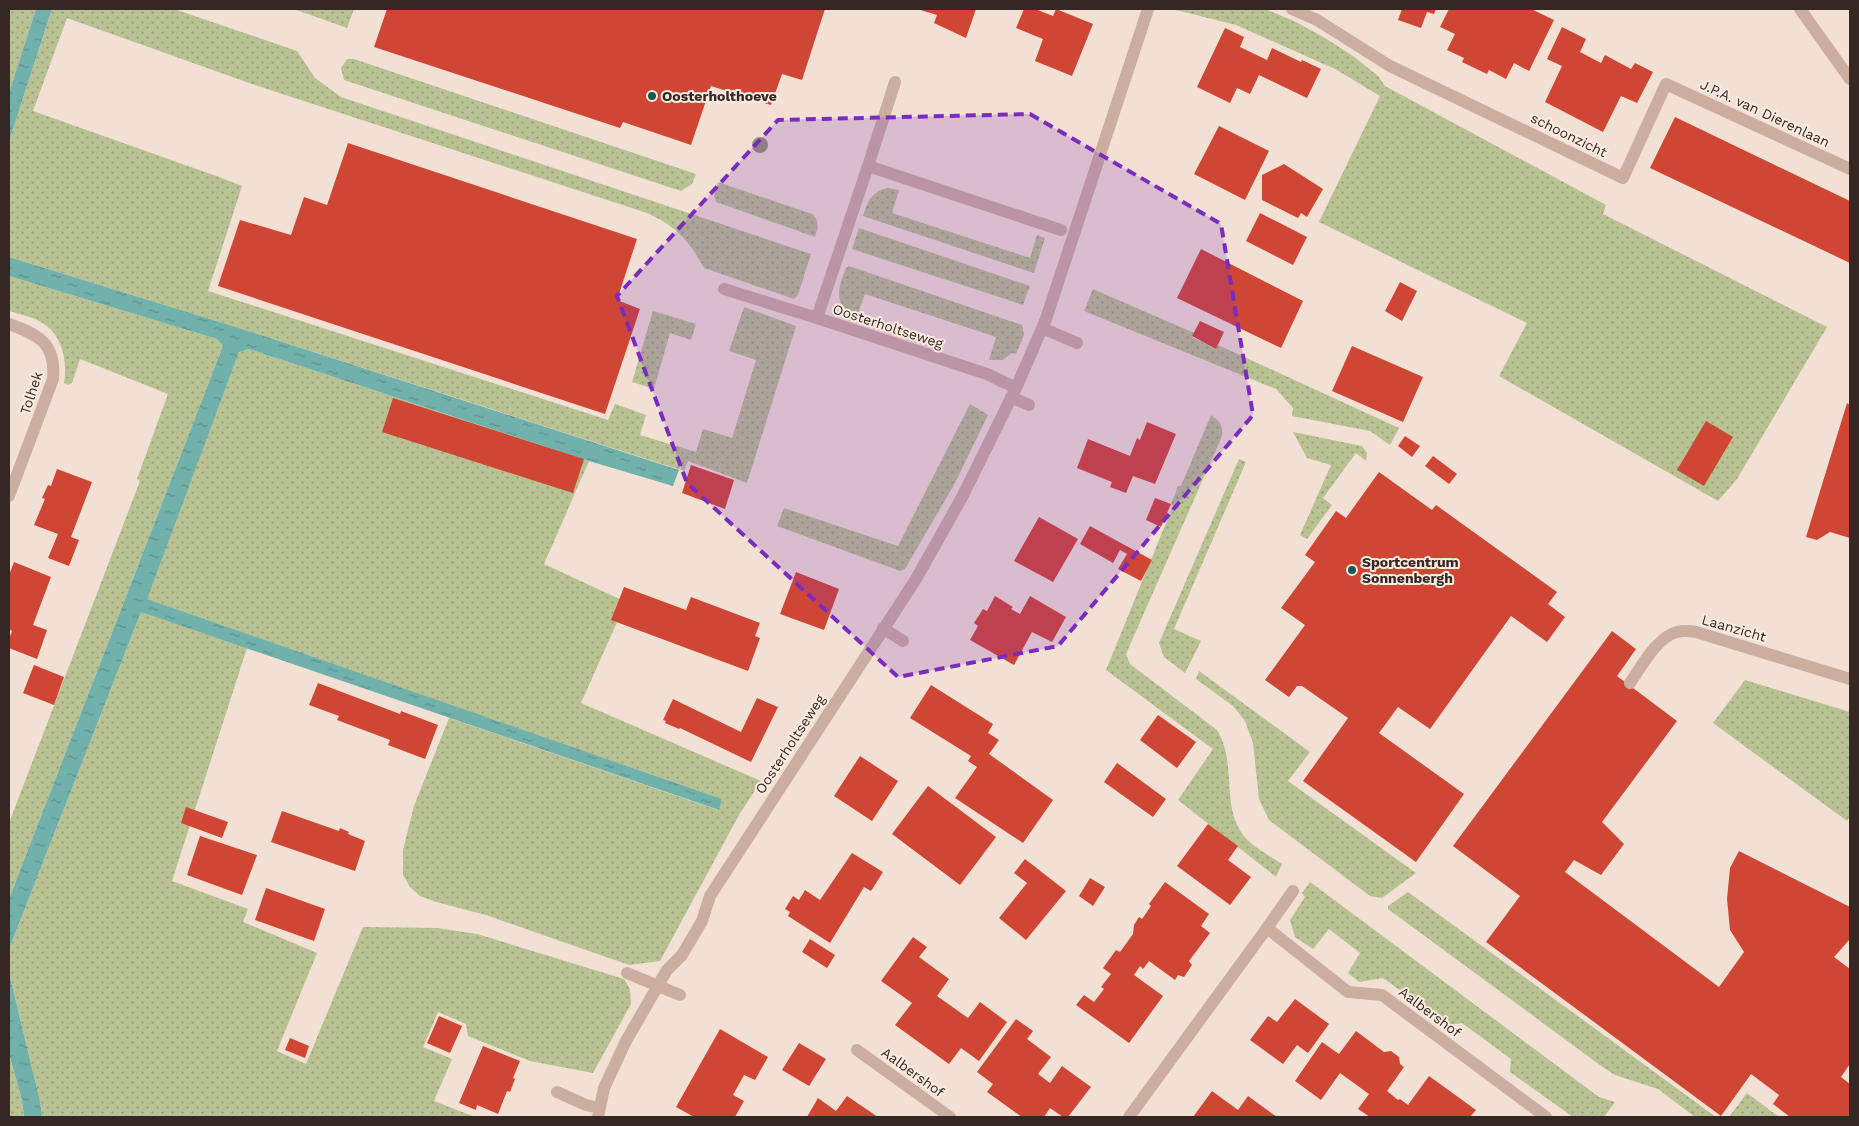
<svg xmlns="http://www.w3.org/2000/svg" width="1859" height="1126" font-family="'Work Sans',sans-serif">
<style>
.grass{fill:url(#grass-dots)}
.water{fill:url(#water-ripples)}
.building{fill:#d04634}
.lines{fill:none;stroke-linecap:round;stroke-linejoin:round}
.minor{stroke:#cbaea0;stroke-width:12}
.tree{fill:#959374}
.marked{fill:#7b2cbf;fill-opacity:0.2;stroke:#7b2cbf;stroke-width:4;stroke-dasharray:10 6;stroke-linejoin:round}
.poi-dot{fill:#165854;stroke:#faebe0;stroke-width:2}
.labels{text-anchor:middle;stroke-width:4;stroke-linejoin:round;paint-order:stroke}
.poi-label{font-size:14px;font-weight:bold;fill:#342724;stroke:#faebe0;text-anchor:start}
.street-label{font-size:14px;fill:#342724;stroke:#faebe0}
</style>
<defs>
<pattern id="grass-dots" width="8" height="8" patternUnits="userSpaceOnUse" patternTransform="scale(1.25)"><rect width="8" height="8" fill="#b8c293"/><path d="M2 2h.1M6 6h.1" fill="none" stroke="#969e78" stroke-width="1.8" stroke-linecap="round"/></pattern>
<pattern id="water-ripples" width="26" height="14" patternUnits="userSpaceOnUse" patternTransform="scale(1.25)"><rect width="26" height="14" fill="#71b1ac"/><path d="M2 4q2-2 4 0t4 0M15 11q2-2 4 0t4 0" fill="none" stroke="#5e908c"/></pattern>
</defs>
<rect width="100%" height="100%" fill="#f2e0d4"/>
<path class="grass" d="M9,9h27l-27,84z
M52,9h122l123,42 18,27 26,19 470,157 -13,41 -4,4 -90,-31c-16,-29 -27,-41 -57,-55l-395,-129 -185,-66 -34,93 186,66 23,9 -34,105 400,129 7,-16 31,11 -6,20 56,17 7,-23 29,9 24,-78 -27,-9 15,-44 52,19 -49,157 -59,-22 -4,10 -445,-143 -230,-71v-116z
M294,9h60l-7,19z
M1172,9h93l31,13 29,16 28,18 25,20 7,10 221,119 -3,9 224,113 -90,152 -19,22 -219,-125 28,-53 -208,-101 61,-126 -45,-27 -99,-44z
M347,59h7l342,115 -4,10 -11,7 -337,-111 -3,-12z
M718,182l94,32c8,7 6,14 3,23l-99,-35 -2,-7z
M888,188l11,2 -7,23 138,45 7,-23 8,3 -11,35 -171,-57c5,-15 8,-24 25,-28z
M859,228l171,58 -7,19 -171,-56z
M849,266l173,59 2,10 -8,19 -4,-1 -9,7h-14l7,-23 -131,-43 -8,22c-25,-10 -19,-28 -11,-48z
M9,276l208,63 6,7 -214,553v-76l131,-342 -3,-2 31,-85 -88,-35 -8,24 -4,2 -4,-2c4,-22 -2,-51 -25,-62 -9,-5 -20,-7 -30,-10z
M1093,289l101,44 -2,4 24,12 2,-4 181,83 -9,17 -20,-14 -78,-15 1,-8 -17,-19 -192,-78z
M653,311l43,13 -5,16 -21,-7 -16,56 -22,-7z
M249,349l340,112 -45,103 82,38 -45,101 180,78 -22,34 -79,146 -31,4 -143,-50 -50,-13 -16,-6 -10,-9 -7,-12v-25l11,-44 35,-88 269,92 4,-11 -576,-200 93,-247z
M970,404l18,11 -33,68 -50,86 -5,2 -123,-45 7,-18 114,38z
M1211,415c9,6 12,10 11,21l-96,218 4,10 87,66c19,31 6,67 21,97 8,17 29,27 44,37l-6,13 -98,-77 35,-51 -107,-79 67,-164 -2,-2 7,-18h3z
M1293,432l69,14 5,7 -1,8 -10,-8 -33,45 9,7 -25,34 -7,-4 31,-70 -24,-7z
M1239,459l7,3 -72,167 27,12 -16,32 -21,-16 -5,-14z
M141,612l106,36 -75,233 76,28 -5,13 74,31 -40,98 29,13 57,-137 74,1 40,6 147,45 6,10 1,15 -38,69 -63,-12 -62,-25 -2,-12 -28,-12 -15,35 29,12 -18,42 41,16h-433l-2,-16 -31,-128v-24z
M1199,671l111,81 -22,29 128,92 -34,25 -12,-2 -101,-76 -10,-21 -6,-56 -8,-22 -12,-15 -37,-27z
M1745,680l105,32v104l-3,5 -134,-98z
M1310,882l289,215 16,5 -11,15h-31l-63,-45 1,-13 -49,-36 -14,2 -65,-47 -24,4 -11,-9 12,-20 -31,-24 -16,20 -18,-12 -5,-17 15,-23 -3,-4z
M1408,892l308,225h-21l-37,-28 -43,-14 -11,-7 -216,-159v-3z
M9,1054l13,46 2,16 -15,1z
M1747,1093l32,24h-50z"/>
<path class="water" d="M36,9h16l-43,132v-48z
M9,257l230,71 440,142 -6,16 -84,-25 -340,-112 -10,3 -92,247 575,200 -3,11 -578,-198 -132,337v-50l214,-553 -6,-7 -208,-63z
M9,973l31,128 2,16h-22l4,-1 -2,-16 -13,-46z"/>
<path class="building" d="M387,9h438l-23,71 -20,-6 -11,31 -60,-19 -20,59 -68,-23 -3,6 -246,-81z
M917,9h59l-10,29 -32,-15 3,-8z
M1024,9h11l18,7 3,-7 37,15 -21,52 -37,-15 8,-22 -27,-11z
M1402,9h34l-2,5 -7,-2 -6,16 -23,-8z
M1449,9h82l23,11 -25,51 -15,-8 -8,16 -17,-9 -2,4 -25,-12 2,-4 -17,-8 8,-16 -15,-7z
M1562,27l24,12 -6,13 21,11 4,-8 26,14 4,-6 18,9 -16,31 -16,-7 -18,36 -58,-30 17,-36 -15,-7z
M1225,28l19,9 -4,10 27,13 5,-12 29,14 1,-2 19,9 -14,29 -48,-23 -9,19 -13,-6 -7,15 -33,-16z
M1675,117l175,84v62l-200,-95z
M1219,126l50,25 -24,49 -51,-26z
M348,143l289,96 -20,61 23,9 -35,105 -387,-128 22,-66 51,15 13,-38 23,8z
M1284,164l39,25 -16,28 -6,-4 -3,5 -36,-18v-25z
M1260,213l47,24 -14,28 -47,-24z
M1201,249l102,52 -22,47 -104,-50z
M1400,282l17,9 -15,30 -17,-10z
M1200,321l24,11 -8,17 -24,-13z
M1352,346l71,31 -20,45 -71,-31z
M393,398l191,61 -11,34 -191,-61z
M1847,403l3,2v133l-20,-6 -13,8 -11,-3z
M1706,421l27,16 -29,49 -27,-16z
M1147,422l29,12 -21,50 -22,-8 -7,17 -16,-6 2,-5 -35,-14 11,-29 42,17 7,-18 3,2z
M1405,436l15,10 -8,11 -14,-11z
M1433,456l24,18 -8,10 -24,-18z
M691,465l43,15 -9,29 -43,-16z
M57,469l35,13 -21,55 8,3 -10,26 -21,-8 10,-24 -24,-9 11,-26 -3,-1 6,-13 3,1z
M1379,472l53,38 4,-5 121,87 -9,12 17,13 -18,25 -36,-26 -81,113 -32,-22 -19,26 85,61 -48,68 -113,-81 45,-63 -46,-32h-5l-8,11 -24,-17 40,-55 -24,-17 34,-46 -10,-7 31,-44 10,7z
M1155,498l16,6 -10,23 -15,-7z
M1039,517l39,22 -25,43 -39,-21z
M1090,526l62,34 -11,21 -23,-12 9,-15 -7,-4 -7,13 -33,-19z
M14,562l37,15 -18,48 14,5 -10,29 -28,-11v-9l3,-8 -3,-2v-54z
M796,572l43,17 -15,41 -44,-16z
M624,587l62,23 5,-13 69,26 -5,13 5,2 -12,33 -137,-51z
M995,596l18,11 -2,2 9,5 10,-18 36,21 -14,25 -20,-10 -18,33 -44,-25 8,-14 -4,-3 9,-14 4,2z
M1612,631l24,18 -19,27 60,45 -75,101 22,22 -23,31 -27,-15 -9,12 154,115 25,-35 -14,-22 -3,-31 3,-31 9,-17 111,56v32l-16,18 16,12v95l-9,13 9,7v33h-60l-17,-13 6,-9 -28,-21 -30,42 -235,-174 34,-46 -67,-50z
M34,665l30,12 -10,28 -31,-12z
M318,683l82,31 1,-3 37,14 -13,34 -37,-14 2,-5 -53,-20 2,-4 -30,-11z
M931,685l62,39 -5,9 11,7 -10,14 64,46 -30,43 -68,-45 22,-31 -9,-6 3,-5 -61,-38z
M757,698l21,9 -27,55 -71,-34 -1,1 -14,-6 1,-2 -3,-1 10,-21 68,33z
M1158,715l38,27 -19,26 -37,-28z
M860,756l38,25 -26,40 -38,-25z
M1117,763l49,36 -13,18 -49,-35z
M928,786l68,51 -36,48 -68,-51z
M186,807l42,15 -6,16 -41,-15z
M282,811l57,20 1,-3 9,4 -1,2 17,7 -10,30 -84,-29z
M1208,824l30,22 -10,14 23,17 -21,28 -53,-39z
M200,836l57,19 -15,40 -55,-20z
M852,853l31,19 -12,19 -7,-4 -34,56 -42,-27 2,-4 -5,-3 8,-13 6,4 6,-10 15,10z
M1025,859l41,32 -40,49 -27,-22 28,-35 -13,-10z
M1090,878l15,9 -12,19 -14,-10z
M1165,882l44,32 -8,12 9,7 -21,28 3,4 -8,12 -6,-2 -3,5 -26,-19 -6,8 -3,-3 -6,9 29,21 -34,47 -53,-38 8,-10 10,7 10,-13 -3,-2 10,-13 -8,-6 13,-18 4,2 13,-18 1,-9 5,-8 3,2 9,-13 -2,-2z
M266,888l59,21 -11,32 -59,-21z
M913,937l14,10 -8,10 30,22 -12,17 31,22 12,-16 27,20 -28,39 -18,-13 -12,16 -54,-39 17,-22 -31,-22z
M810,939l25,16 -8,13 -25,-16z
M1295,999l34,25 -21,29 -11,-8 -14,19 -33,-24 18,-24 9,6z
M439,1016l23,10 -12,27 -23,-10z
M1016,1019l17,12 -6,8 24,18 -13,17 12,9 12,-17 29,21 -23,30h-5l-13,-9 -6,9h-22l-35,-25 6,-8 -16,-12z
M720,1029l48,28 -13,23 -11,-5 -11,20 11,6 -9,16h-41l-18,-10z
M1356,1031l28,21 7,-1 8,6 1,7 4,3 -17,24 11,9 2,-1 8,6 21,-29 47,34 -6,7h-100l-12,-8 11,-15 -29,-21 -19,27 -26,-19 27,-39 17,12z
M290,1038l19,8 -4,12 -20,-8z
M799,1043l27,16 -17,27 -27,-16z
M483,1046l37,15 -7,17 2,1 -5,13 -3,-1 -9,23 -21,-9 -1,5 -17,-7z
M1212,1091l26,19 10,-14 29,21h-84z
M847,1096l31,21h-71l11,-19 18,13z"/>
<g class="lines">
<path class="minor" d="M1292,9l25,11 73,46 233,112 43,-94 184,85
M1800,9l50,70
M868,166l27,-84
M724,289l93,29
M9,324c30,11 47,19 44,55l-44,117
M1042,328l35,15
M1016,388l-29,-14 -170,-56 51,-152 193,64
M1011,397l18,8
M883,628l20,13
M1630,683c11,-16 28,-47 47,-51 6,-2 13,-1 19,0l154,47
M1267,928l26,-37
M627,973l53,22
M857,1050l93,67
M557,1092l29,13 13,3
M598,1117l6,-29 22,-47 41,-71 15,-15 20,-34 8,-25 206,-317 45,-80 15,-30 40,-81 30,-69 102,-310
M1129,1117l138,-189 81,64 34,3 164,122"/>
</g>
<circle class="tree" cx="760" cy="145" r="8"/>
<path class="marked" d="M1030,114l191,110 32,191 -195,231 -160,31 -211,-194 -70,-187 161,-176z"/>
<g class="poi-dot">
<circle cx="652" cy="96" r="5"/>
<circle cx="1352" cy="570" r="5"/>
</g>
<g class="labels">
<g class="poi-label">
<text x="662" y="101">Oosterholthoeve</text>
<text x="1362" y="567">Sportcentrum<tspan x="1362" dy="16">Sonnenbergh</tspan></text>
</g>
<g class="street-label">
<text transform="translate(1765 113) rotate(25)" y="5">J.P.A. van Dierenlaan</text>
<text transform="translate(1569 135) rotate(26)" y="5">schoonzicht</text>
<text transform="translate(888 326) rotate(18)" y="5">Oosterholtseweg</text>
<text transform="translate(31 393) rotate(-72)" y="5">Tolhek</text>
<text transform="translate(1734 628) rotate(16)" y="5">Laanzicht</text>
<text transform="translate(790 744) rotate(-57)" y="5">Oosterholtseweg</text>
<text transform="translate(1430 1012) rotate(37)" y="5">Aalbershof</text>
<text transform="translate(913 1072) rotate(36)" y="5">Aalbershof</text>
</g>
</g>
<rect width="1859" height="1126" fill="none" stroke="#342724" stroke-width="20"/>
</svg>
